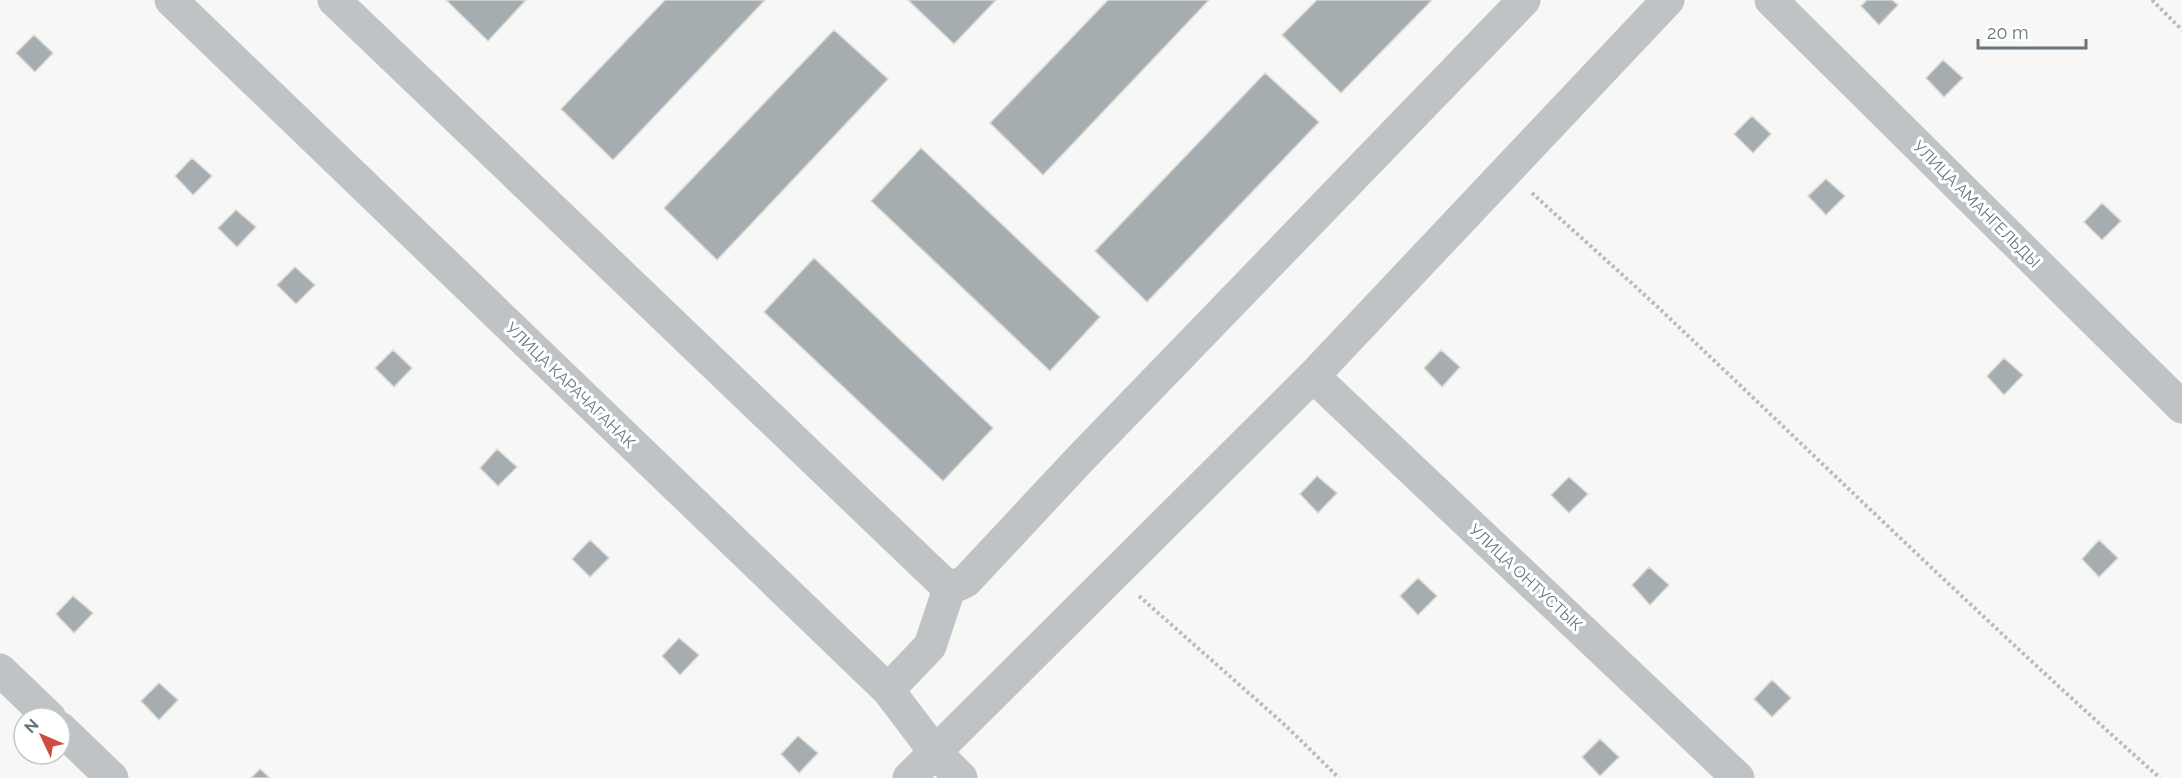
<svg xmlns="http://www.w3.org/2000/svg" width="2182" height="778" font-family="Raleway,sans-serif">
<style>
.building{fill:#a5adb1;stroke:#d9d9d7;stroke-width:1.5}
.lines{fill:none;stroke-linecap:round;stroke-linejoin:round}
.path{stroke:#b9bcbe;stroke-width:4;stroke-dasharray:3 3;stroke-linecap:butt}
.minor{stroke:#bfc3c6;stroke-width:33}
.labels{text-anchor:middle;stroke-width:6;stroke-linejoin:round;paint-order:stroke}
.street-label{font-size:16px;fill:#66757c;stroke:#fff}
</style>
<rect width="100%" height="100%" fill="#f7f7f5"/>
<path class="building" d="M446,0h80l-38,41z
M665,0h100l-152,160 -52,-51z
M908,0h88l-42,44z
M1108,0h101l-166,175 -53,-52z
M1317,0h115l-91,93 -59,-58z
M1867,0h25l6,5 -19,20 -18,-19z
M834,30l54,49 -171,181 -53,-52z
M34,35l19,18 -18,19 -19,-19z
M1943,60l20,18 -19,19 -18,-19z
M1265,73l54,49 -172,180 -52,-51z
M1752,116l19,18 -18,19 -19,-19z
M921,148l179,169 -50,54 -179,-170z
M192,158l20,18 -19,19 -18,-19z
M1826,179l19,17 -19,19 -18,-19z
M2102,203l19,18 -19,19 -18,-18z
M236,210l20,17 -19,20 -19,-19z
M814,258l179,170 -50,53 -179,-169z
M295,267l20,18 -19,19 -19,-19z
M393,350l19,18 -18,19 -19,-19z
M1441,350l19,17 -18,20 -18,-19z
M2004,358l19,17 -19,20 -17,-19z
M497,449l20,18 -19,19 -18,-18z
M1317,476l20,17 -19,20 -18,-19z
M1569,477l19,17 -19,19 -18,-18z
M590,540l19,18 -19,19 -18,-18z
M2099,540l19,18 -19,19 -17,-18z
M1649,567l20,18 -19,20 -18,-20z
M1418,578l19,18 -19,19 -18,-19z
M73,596l20,17 -19,20 -18,-19z
M679,638l20,17 -19,20 -18,-19z
M1772,680l19,18 -19,19 -18,-18z
M159,683l19,17 -19,20 -18,-19z
M798,736l20,17 -19,20 -18,-19z
M1600,739l19,18 -19,19 -18,-19z
M260,769l10,9h-19z"/>
<g class="lines">
<path class="path" d="M2152,0l30,30
M1532,193c50,46 102,91 151,138 158,150 314,302 477,447
M1139,596l147,130 53,52"/>
<path class="minor" d="M171,0l717,690 47,62 26,26
M334,0l607,581 9,5
M1771,0l411,407
M1313,376l425,402
M0,670l50,48
M888,690l42,-44 20,-60 8,-1 8,-4 115,-123 443,-458
M60,728l52,50
M909,778l404,-402 355,-376"/>
</g>
<g class="labels">
<g class="street-label">
<text transform="translate(1977 204) rotate(45)" y="6">УЛИЦА АМАНГЕЛЬДЫ</text>
<text transform="translate(571 385) rotate(44)" y="6">УЛИЦА КАРАЧАГАНАК</text>
<text transform="translate(1526 577) rotate(43)" y="6">УЛИЦА ОНТУСТЫК</text>
</g>
</g>
<g transform="translate(42 736) rotate(314)"><circle r="28" fill="#ffffff" stroke="#c2c8cb" stroke-width="1.5"/>
<path d="M0-4.5L10 22L0 15L-10 22Z" fill="#cd4d3f"/>
<text y="-9" font-size="16" font-weight="bold" text-anchor="middle" fill="#66757c">N</text>
</g>
<path d="M1978 39v9h108v-9" fill="none" stroke="#66757c" stroke-width="3"/>
<text x="1987" y="39" font-size="18" fill="#66757c" stroke="#ffffff" stroke-width="4.5" paint-order="stroke">20 m</text>
</svg>
